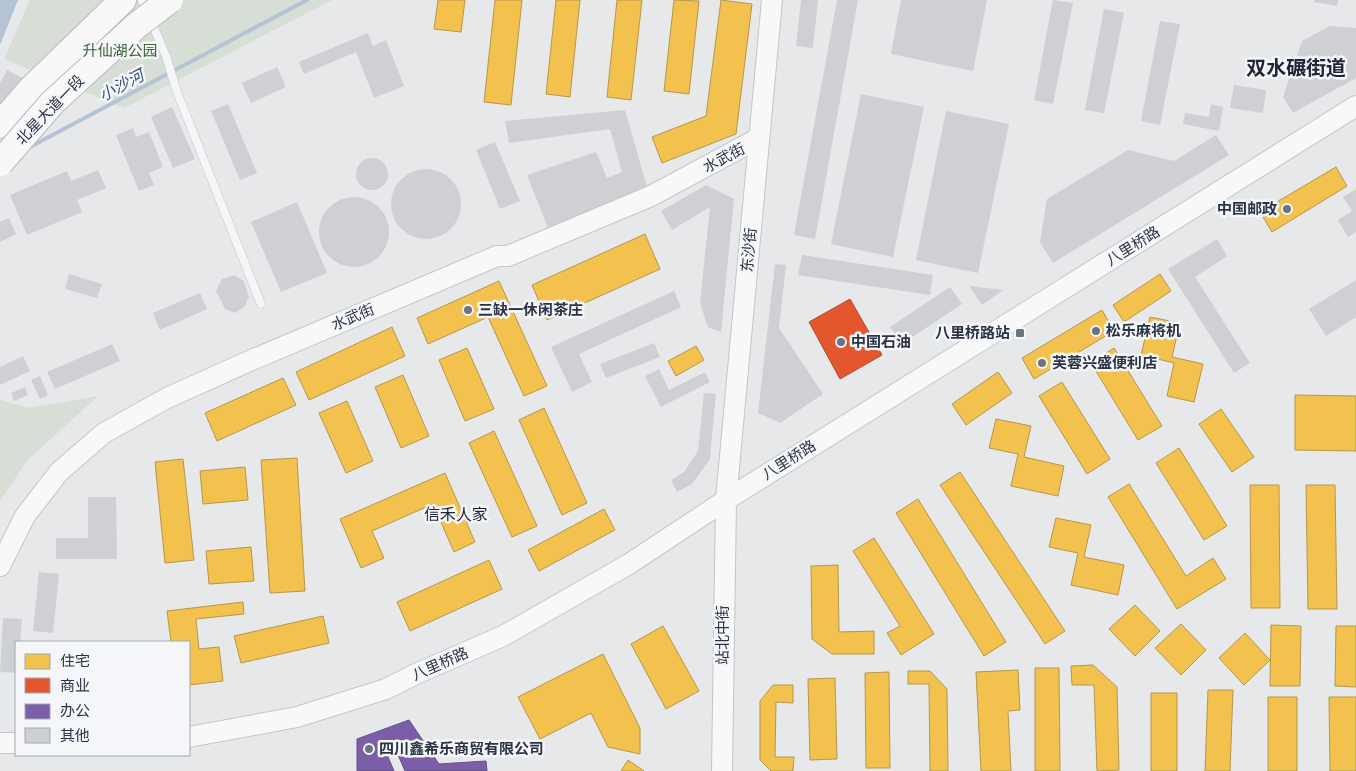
<svg xmlns="http://www.w3.org/2000/svg" width="1356" height="771" font-family="'Nunito Sans','Noto Sans SC',sans-serif">
<style>
.green{fill:#d6ded6}
.water{fill:#b4c4d5}
.homes{fill:#f2c14e;stroke:#b6974b}
.shops{fill:#e4572e;stroke:#ac4c35}
.offices{fill:#7b5ea7;stroke:#63518a}
.lines{fill:none;stroke-linecap:round;stroke-linejoin:round}
.stream{stroke:#b4c4d5;stroke-width:4}
.building{fill:#ced0d3}
.lane-casing{stroke:#c4c6c8;stroke-width:9}
.secondary-casing{stroke:#c4c6c8;stroke-width:22}
.highway-casing{stroke:#b8bbbf;stroke-width:28}
.lane{stroke:#f5f6f7;stroke-width:8}
.secondary{stroke:#f8f8f8;stroke-width:20}
.highway{stroke:#f8f8f8;stroke-width:26}
.highway-bridge-casing{stroke:#b8bbbf;stroke-width:28;stroke-linecap:butt}
.highway-bridge{stroke:#f8f8f8;stroke-width:26}
.poi-dot{fill:#6c737f;stroke:#f4f6f9;stroke-width:2}
.labels{text-anchor:middle;stroke-width:5;stroke-linejoin:round;paint-order:stroke}
.park-label{font-size:15px;fill:#3f6138;stroke:#f4f6f9}
.street-label{font-size:15px;fill:#2b3445;stroke:#f4f6f9}
.poi-label{font-size:15px;font-weight:bold;fill:#2b3445;stroke:#f4f6f9;text-anchor:start}
.water-label{font-size:16px;font-style:italic;fill:#34527a;stroke:#f4f6f9}
.neighbourhood-label{font-size:16px;fill:#1d2536;stroke:#f4f6f9}
.district-label{font-size:20px;font-weight:bold;fill:#1d2536;stroke:#f4f6f9}
</style>
<rect width="100%" height="100%" fill="#e6e8ea"/>
<path class="green" d="M30,0h302l-208,108 -120,-49z
M98,396l-71,65 -27,40v-101l29,8z"/>
<path class="water" d="M0,0h18l-18,45z"/>
<path class="homes" d="M438,0h27l-4,32 -27,-3z
M495,0h27l-11,105 -27,-3z
M556,0h24l-10,97 -24,-3z
M617,0h25l-11,100 -24,-3z
M674,0l25,1 -10,93 -25,-3z
M721,0l31,4 -16,130 -74,29 -10,-26 54,-21z
M1336,167l11,19 -75,46 -12,-20z
M645,234l15,35 -113,51 -15,-35z
M1160,274l11,17 -47,31 -11,-17z
M499,281l48,105 -23,10 -36,-79 -60,27 -11,-26z
M1102,310l12,21 -80,48 -12,-21z
M1150,317l30,6 -8,34 31,7 -9,38 -27,-6 7,-33 -33,-8z
M392,327l13,29 -96,44 -13,-28z
M696,346l8,14 -28,16 -8,-15z
M467,348l27,61 -29,12 -26,-61z
M1114,348l48,78 -24,14 -47,-77z
M998,372l14,21 -46,32 -14,-21z
M403,375l26,61 -28,12 -26,-61z
M283,378l13,27 -79,36 -12,-28z
M1062,382l48,77 -23,15 -48,-78z
M1295,395l61,1v55l-61,-1z
M347,401l26,60 -27,12 -27,-60z
M544,408l43,95 -25,12 -43,-95z
M1221,409l33,48 -22,15 -33,-48z
M996,419l35,7 -7,31 40,9 -6,30 -47,-10 7,-32 -29,-6z
M494,431l43,95 -25,11 -43,-94z
M1179,448l48,78 -23,14 -48,-77z
M297,458l8,133 -35,2 -9,-133z
M183,459l11,101 -29,3 -10,-101z
M245,467l3,33 -45,4 -3,-33z
M960,472l105,159 -20,13 -105,-159z
M445,473l30,69 -21,10 -21,-48 -61,27 12,27 -23,10 -21,-49z
M1129,484l57,92 27,-18 13,21 -49,30 -69,-112z
M1250,485h29l1,123h-29z
M1306,485h29l2,124h-29z
M918,499l88,143 -22,14 -88,-143z
M604,509l11,21 -76,41 -11,-21z
M1056,518l35,7 -7,32 40,8 -6,30 -47,-10 7,-32 -29,-6z
M874,538l60,96 -33,21 -14,-22 13,-7 -47,-75z
M251,547l3,34 -45,3 -3,-33z
M489,560l13,29 -92,42 -13,-29z
M838,565l1,67 35,-1v23h-42l-20,-15 -1,-73z
M243,602l1,12 -48,5 3,30 20,-2 4,34 -34,4v-43h-18l-4,-31z
M1135,605l25,26 -25,25 -26,-27z
M323,616l6,27 -88,20 -7,-27z
M1181,624l25,26 -25,25 -26,-27z
M1271,625l30,1 -1,60h-30z
M663,626l36,65 -33,18 -35,-65z
M1336,626h20v61l-21,-1z
M1245,633l25,27 -26,25 -25,-27z
M603,654l37,74v26l-32,-7 -17,-34 -51,26 -22,-42z
M1093,665l24,22 2,83 -22,1 -3,-86h-22l-1,-19z
M1035,668h24l1,103h-25z
M1018,670l2,40 -12,1 3,60h-30l-5,-99z
M908,671h22l17,18 1,82h-18l-1,-87h-21z
M889,672l1,96h-24l-1,-95z
M835,678l2,81 -27,1 -2,-81z
M773,685h20v18l-17,-1 -1,55h19l-1,14h-22l-11,-11v-59z
M1208,690h25l-3,81h-25z
M1151,693h26v78h-26z
M1268,697h29v74h-29z
M1329,697h27v74h-26z
M628,760l16,11h-23z"/>
<path class="shops" d="M850,299l32,56 -42,24 -31,-57z"/>
<path class="offices" d="M409,720l30,44 47,-3 1,10h-82l-10,-23 -9,4 8,19h-37v-32z"/>
<g class="lines">
<path class="stream" d="M28,148l279,-148"/>
</g>
<path class="building" d="M801,0h17l-5,48 -17,-2z
M837,0h21l-43,239 -21,-4z
M901,0h86l-14,71 -82,-17z
M1053,0l20,3 -20,101 -19,-4z
M1314,0h24l-1,6 -23,-4z
M1104,9l20,4 -20,100 -19,-3z
M1160,21l20,3 -20,101 -19,-4z
M1330,26l26,2v50l-63,35 -10,-16 19,-56z
M368,33l5,13 13,-6 18,46 -30,12 -18,-46 -52,22 -5,-12z
M277,67l9,20 -35,16 -9,-20z
M7,70l16,8 -23,45v-40z
M1234,85l32,5 -3,23 -33,-5z
M861,94l63,13 -31,150 -62,-13z
M228,104l29,69 -17,7 -29,-69z
M1211,104l12,3 -4,24 -36,-7 2,-11 24,4z
M172,107l23,52 -22,9 -22,-51z
M625,110l22,77 -99,41 -21,-53 69,-23 11,26 15,-6 -12,-43 -101,14 -4,-22z
M946,111l63,13 -31,149 -62,-13z
M133,128l3,9 13,-5 14,35 -14,6 5,12 -15,6 -23,-56z
M1216,135l13,20 -176,108 -13,-21 7,-43 81,-49 46,11z
M495,142l25,59 -20,8 -24,-59z
M356 174a16 16 0 1 1 32 0a16 16 0 1 1-32 0Z
M391 204a35 35 0 1 1 70 0a35 35 0 1 1-70 0Z
M98,170l8,18 -29,12 5,12 -55,23 -17,-40 57,-24 4,10z
M706,185l28,14 -13,133 -13,-5 -8,-24 10,-96 -38,23 -11,-19z
M1356,189v43l-8,5 -10,-17 14,-9 -9,-14z
M319 232a35 35 0 1 1 70 0a35 35 0 1 1-70 0Z
M297,202l30,71 -46,19 -30,-70z
M9,218l7,16 -16,8v-20z
M1217,239l10,17 -32,21 55,86 -16,10 -66,-104z
M802,255l131,20 -3,20 -132,-20z
M775,264l11,1 -7,63 44,66 -43,29 -22,-10z
M69,274l33,10 -5,14 -32,-9z
M234,275l10,6 5,16 -4,9 -10,7 -10,-4 -9,-18 6,-12z
M1356,280v37l-30,19 -17,-27z
M969,286l34,4 -21,15z
M950,287l12,17 -60,40 -12,-17z
M674,291l7,16 -102,47 13,28 -20,10 -21,-45z
M200,293l7,16 -47,21 -7,-17z
M654,343l6,14 -54,21 -6,-14z
M112,344l8,17 -65,28 -8,-17z
M23,356l7,15 -30,14v-18z
M659,369l10,21 36,-18 5,10 -49,25 -16,-31z
M40,376l8,19 -8,4 -9,-19z
M25,387l3,8 -14,6 -3,-8z
M704,393l12,1 -6,65 -18,25 -15,8 -6,-12 13,-8 14,-21z
M88,497h28l1,62h-61v-21h32z
M39,572l20,2 -6,59 -20,-2z
M3,618l19,1 -2,23h-4v31l-16,-1z"/>
<g class="lines">
<g class="lane-casing">
<path id="lane" d="M142,0l24,56 11,36 84,212"/>
</g>
<g class="secondary-casing">
<path id="secondary" d="M0,566l25,-50 34,-44 45,-39 63,-35 87,-39 243,-103h11l143,-60 108,-58
M189,737l108,-20 89,-28 32,-16 85,-37 126,-72 97,-64 630,-394
M0,743h16
M722,771l4,-271 46,-500"/>
</g>
<g class="highway-casing">
<path id="highway" d="M0,125l31,-36 92,-89"/>
</g>
<use href="#lane" class="lane"/>
<use href="#secondary" class="secondary"/>
<use href="#highway" class="highway"/>
<g class="highway-bridge-casing">
<path id="highway-bridge" d="M0,163l52,-60 84,-77 34,-26"/>
</g>
<use href="#highway-bridge" class="highway-bridge"/>
</g>
<g class="poi-dot">
<circle cx="1287" cy="209" r="5"/>
<circle cx="468" cy="310" r="5"/>
<circle cx="1096" cy="331" r="5"/>
<rect x="1015" y="328" width="10" height="10" rx="2.5"/>
<circle cx="841" cy="342" r="5"/>
<circle cx="1042" cy="363" r="5"/>
<circle cx="369" cy="749" r="5"/>
</g>
<g class="labels">
<g class="park-label">
<text x="120" y="56">升仙湖公园</text>
</g>
<g class="street-label">
<text transform="translate(50 110) rotate(-46)" y="5">北星大道一段</text>
<text transform="translate(724 158) rotate(-28)" y="5">水武街</text>
<text transform="translate(1133 246) rotate(-32)" y="5">八里桥路</text>
<text transform="translate(749 250) rotate(-85)" y="5">东沙街</text>
<text transform="translate(353 317) rotate(-23)" y="5">水武街</text>
<text transform="translate(789 460) rotate(-32)" y="5">八里桥路</text>
<text transform="translate(723 635) rotate(-90)" y="5">站北中街</text>
<text transform="translate(440 664) rotate(-24)" y="5">八里桥路</text>
</g>
<g class="poi-label">
<text x="1277" y="214" text-anchor="end">中国邮政</text>
<text x="478" y="315">三缺一休闲茶庄</text>
<text x="1106" y="336">松乐麻将机</text>
<text x="1010" y="338" text-anchor="end">八里桥路站</text>
<text x="851" y="347">中国石油</text>
<text x="1052" y="368">芙蓉兴盛便利店</text>
<text x="379" y="754">四川鑫希乐商贸有限公司</text>
</g>
<g class="water-label">
<text transform="translate(121 85) rotate(-28)" y="6">小沙河</text>
</g>
<g class="neighbourhood-label">
<text x="456" y="520">信禾人家</text>
</g>
<g class="district-label">
<text x="1296" y="75">双水碾街道</text>
</g>
</g>
<rect x="15" y="641" width="175" height="115" fill="#f4f6f9" stroke="#a4a8b1"/>
<rect x="25" y="654" width="25" height="15" fill="#f2c14e" stroke="#a4a8b1"/>
<text x="60" y="666" font-size="15" fill="#2b3445">住宅</text>
<rect x="25" y="678" width="25" height="15" fill="#e4572e" stroke="#a4a8b1"/>
<text x="60" y="691" font-size="15" fill="#2b3445">商业</text>
<rect x="25" y="704" width="25" height="15" fill="#7b5ea7" stroke="#a4a8b1"/>
<text x="60" y="716" font-size="15" fill="#2b3445">办公</text>
<rect x="25" y="728" width="25" height="15" fill="#ced0d3" stroke="#a4a8b1"/>
<text x="60" y="741" font-size="15" fill="#2b3445">其他</text>
</svg>
